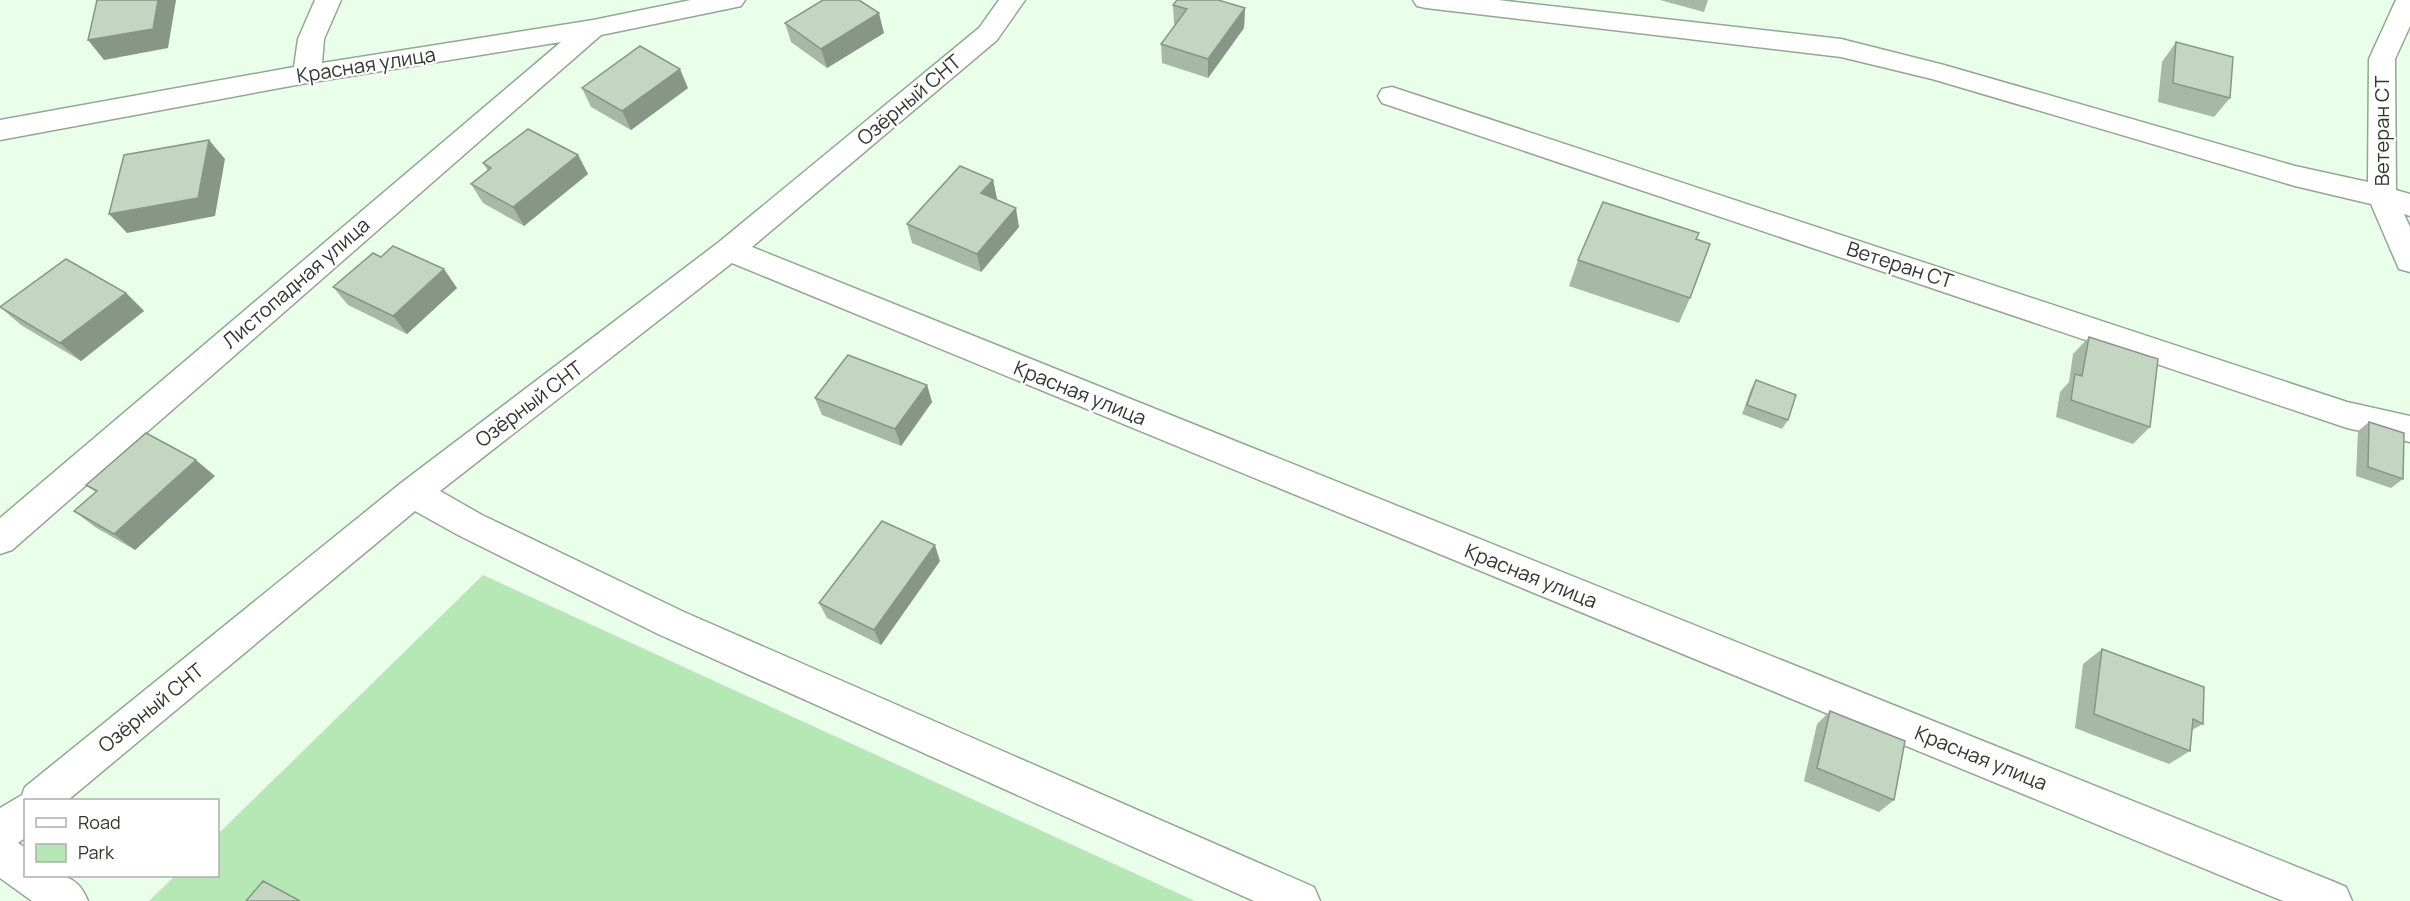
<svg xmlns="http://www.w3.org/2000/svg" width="2410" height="901" font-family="Manrope,sans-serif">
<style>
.green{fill:#b5e8b5}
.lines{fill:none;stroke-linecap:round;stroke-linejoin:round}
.minor-casing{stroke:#94a693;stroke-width:3}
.minor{fill:#fff;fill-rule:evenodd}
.wall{fill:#a7b8a7}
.shaded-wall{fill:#889688}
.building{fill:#c2d6c2;stroke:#889688;stroke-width:1.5}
.labels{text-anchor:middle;stroke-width:4.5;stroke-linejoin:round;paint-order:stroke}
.street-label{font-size:20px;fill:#2f372f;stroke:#fff}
</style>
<rect width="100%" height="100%" fill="#eaffea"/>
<path class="green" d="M483,575l712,326h-1046l26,-25h43v-42z"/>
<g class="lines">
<g class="minor-casing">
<path id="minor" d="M315,0h26l-17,39 -2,24 271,-43 98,-20h54l-4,6 -9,2 -131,27 -589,515 -12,4v-36l561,-476 -254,41 -307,57v-20l294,-53 4,-28z
M999,0h26l-28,40 -245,207 1580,634 14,6 6,14h-69l-1551,-638 -292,228 42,24 202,97 630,275 6,14h-66l-596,-267 -200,-99 -43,-24 -347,289h-42v37l-8,6 8,5v28c29,0 49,-7 62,25h-56l-32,-23v-70l22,-13 3,-8 376,-304 318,-241 260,-214z
M1413,0h85l343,39 103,26 351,101 73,16 1,-123 27,-59h14v26l-15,33 1,131 14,4v22l-6,-2 6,13v45l-11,-3 -28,-65 -76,-18 -363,-107 -91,-22 -415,-49 -9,-2z
M1392,87l955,315 63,14v26l-63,-14 -965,-325 -4,-7 4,-7z"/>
</g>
<use href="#minor" class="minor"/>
</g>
<path class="wall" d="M1660,0h48l-4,12z
M1173,5l72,3 -1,20 -36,50 -46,-15 -1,-19 14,-19 -1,-1z
M785,23l99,10 -57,35 -36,-26z
M2176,42l54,56 -16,19 -56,-15 4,-40z
M582,88h106l-57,42 -40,-23z
M578,155l10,19 -64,52 -41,-23 -12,-19 17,-13 -5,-8z
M993,180l4,19h-1l23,28 -38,45 -69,-29 -5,-19z
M1696,239l-6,59 -11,25 -110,-37 9,-26z
M333,287l124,1 -50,46 -59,-29z
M126,293l18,18 -63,50 -60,-36 -21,-18z
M2089,337l61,90 -17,17 -77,-27 4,-25 9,-10 4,-28z
M1756,380l32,40 -6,9 -40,-15 9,-25z
M927,385l5,17 -31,44 -79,-31 -7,-17z
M2369,422l34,57 -12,9 -35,-12 2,-45z
M215,476l-80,74 -40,-23 -21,-16 22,-19 -10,-7z
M940,561l-59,84 -54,-27 -8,-15z
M2102,649l101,75 -11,6 -2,21 -21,13 -94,-36 8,-64z
M1830,711l64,89 -15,12 -75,-31 13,-57z"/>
<path class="shaded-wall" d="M158,0h18l-8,48 -64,12 -16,-20z
M1245,8l-1,20 -36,50v-19z
M879,13l5,20 -57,35 -6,-19z
M680,69l8,19 -57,42 -9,-19z
M209,140l16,19 -10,57 -88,17 -18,-19z
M578,155l10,19 -64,52 -11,-19z
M993,180l4,19 -12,13 -4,-19z
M1016,208l3,19 -38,45 -4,-18z
M444,269l13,19 -50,46 -14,-18z
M126,293l18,18 -63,50 -21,-18z
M927,385l5,17 -31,44 -6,-17z
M196,460l19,16 -80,74 -21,-16z
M935,545l5,16 -59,84 -7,-15z"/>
<path class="building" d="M97,0h61l-5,29 -65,11z
M823,0h36l20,13 -58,36 -36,-26z
M1177,0h41l27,8 -37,51 -47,-15 26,-35 -14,-4z
M2176,42l57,15 -3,41 -57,-15z
M640,46l40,23 -58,42 -40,-23z
M528,129l50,26 -65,52 -42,-23 20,-16 -8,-5z
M209,140l-11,58 -89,16 15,-59z
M960,166l33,14 -12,13 35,15 -39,46 -70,-30z
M1603,202l96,31 -3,6 14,5 -20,54 -112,-38z
M393,246l51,23 -51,47 -60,-29 40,-34 8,4z
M66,259l60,34 -66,50 -60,-36z
M2089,337l69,22 -8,68 -79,-27 4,-26 7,2z
M848,355l79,30 -32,44 -80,-31z
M1756,380l40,15 -8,25 -41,-15z
M2369,422l35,11 -1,46 -35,-12z
M146,433l50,27 -82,74 -40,-23 23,-20 -11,-6z
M882,521l53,24 -61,85 -55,-27z
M2102,649l102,38 -1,37 -10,-5 -3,32 -96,-37z
M1830,711l75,30 -11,59 -77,-32z
M263,881l37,20h-54z"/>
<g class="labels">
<g class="street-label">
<text transform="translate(366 65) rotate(-9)" y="7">Красная улица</text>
<text transform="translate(909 100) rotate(-40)" y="7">Озёрный СНТ</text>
<text transform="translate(2382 131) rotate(-90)" y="7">Ветеран СТ</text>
<text transform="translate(1900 265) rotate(18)" y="7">Ветеран СТ</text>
<text transform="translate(296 283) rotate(-41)" y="7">Листопадная улица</text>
<text transform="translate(1080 393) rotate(22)" y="7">Красная улица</text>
<text transform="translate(529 404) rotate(-37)" y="7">Озёрный СНТ</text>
<text transform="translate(1531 576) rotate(22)" y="7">Красная улица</text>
<text transform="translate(151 708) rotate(-39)" y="7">Озёрный СНТ</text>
<text transform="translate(1981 758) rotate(22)" y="7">Красная улица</text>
</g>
</g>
<rect x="24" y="799" width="195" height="78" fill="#ffffff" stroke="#acafac" stroke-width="1.5"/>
<rect x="36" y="818" width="30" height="9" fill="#ffffff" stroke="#acafac" stroke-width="1.5"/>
<text x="78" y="829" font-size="18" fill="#2f372f">Road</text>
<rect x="36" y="844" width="30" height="18" fill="#b5e8b5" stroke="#acafac" stroke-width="1.5"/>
<text x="78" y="859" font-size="18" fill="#2f372f">Park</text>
</svg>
